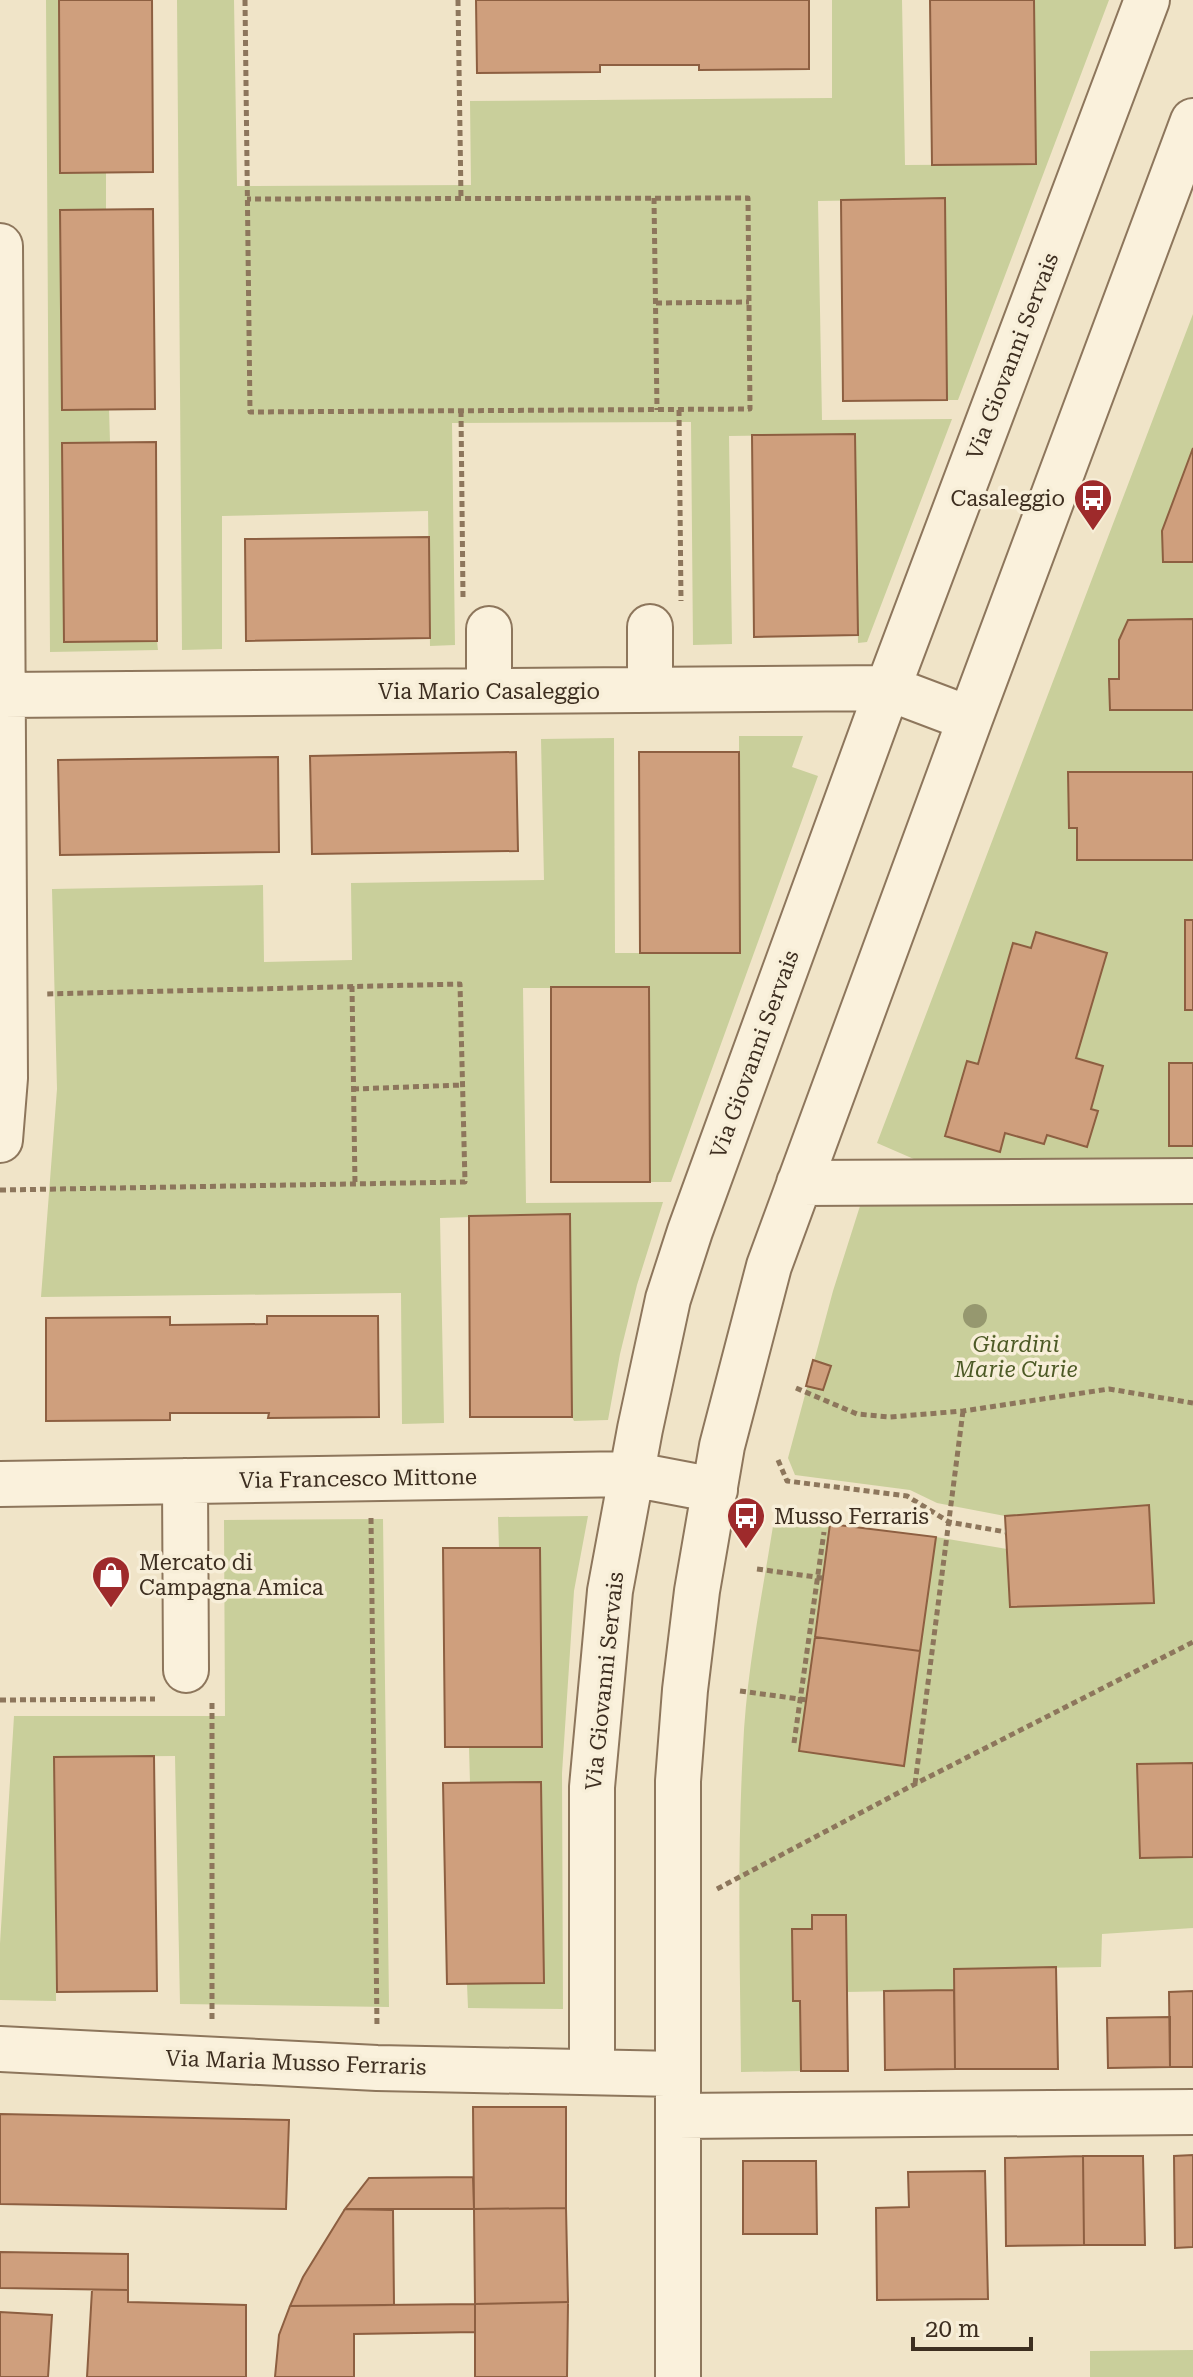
<svg xmlns="http://www.w3.org/2000/svg" width="1193" height="2377" font-family="'Roboto Serif',serif">
<style>
.green{fill:#c9cf9b}
.building{fill:#cf9f7d;stroke:#8d5f41;stroke-width:2}
.lines{fill:none;stroke-linecap:round;stroke-linejoin:round}
.minor-casing{stroke:#8d765c;stroke-width:48}
.path{stroke:#8d765c;stroke-width:5;stroke-dasharray:6 4;stroke-linecap:butt}
.minor{stroke:#faf1dc;stroke-width:44}
.tree{fill:#96986f}
.labels{text-anchor:middle;stroke-width:7;stroke-linejoin:round;paint-order:stroke}
.street-label{font-size:22px;fill:#3d2e20;stroke:#f7eed8}
.poi-label{font-size:22px;fill:#3d2e20;stroke:#f7eed8;text-anchor:start}
.park-label{font-size:22px;font-style:italic;fill:#4d5a26;stroke:#f7eed8}
</style>
<rect width="100%" height="100%" fill="#f0e4c8"/>
<path class="green" d="M46,0h13l1,172h46v38l-46,1 2,198h47l1,33 -48,1 3,199 92,-1 1,9 -108,2z
M177,0h57l3,186 234,-1 -1,-84 362,-3v-98h70l3,165 130,-1 -1,-164h75l-151,400h-11l-2,-201 -127,2 4,219 130,-1 -85,223 -9,1 -3,-209 -126,2 3,208 -39,1 -2,-223 -239,1 3,222 -25,1 -2,-135 -206,5v133l-40,1z
M1193,314v848l-270,1 -46,-20z
M739,736h64l-11,31 26,9 -147,406h-21l-1,-194h-126l3,215 137,-1 -26,83 -17,69 -12,66 -34,1 -2,-4 -2,-203 -130,4 4,205 -42,1 -1,-131 -360,4 16,-208 -5,-200 211,-4 1,77 88,-2 -1,-77 193,-3 -3,-141 73,-1 1,215h125z
M1193,1198v565l-56,2 3,93 53,-1v71l-91,6 -1,33 -146,2 -1,21 -108,2v-77h-34v14l-20,1 1,71h7l1,70 -60,1c-1,-108 -4,-216 2,-323 3,-76 19,-153 31,-229l56,4 -31,227 105,14 32,-228 71,12 3,58 144,-4 -5,-98 -144,11 -68,-13 -27,-13 -115,-15 -7,-17 45,-167 27,-85 49,-6z
M588,1516l-14,75 -12,182 1,236 -95,-1 -1,-24 77,-1 -3,-201 -71,1 -1,-36h72l-1,-199h-41l-1,-31z
M383,1519l6,488 -209,-3 -5,-248 -121,1 2,244 -56,-1v-56l14,-228h211l-1,-196z
M1193,2350v27h-103v-26z"/>
<path class="building" d="M59,0h93l1,172 -93,1z
M476,0h333v69l-110,1v-5h-99v7l-123,1z
M930,0h104l2,164 -104,1z
M945,198l2,202 -104,1 -2,-201z
M153,209l2,200 -93,1 -2,-200z
M855,434l3,201 -104,2 -2,-202z
M156,442l1,199 -93,1 -2,-199z
M1193,448v114h-30l-1,-31z
M429,537l1,101 -184,3 -1,-102z
M1193,619v91h-83l-1,-31h10v-39l9,-20z
M516,752l2,99 -206,3 -2,-98z
M639,752h100l1,201h-100z
M278,757l1,95 -219,3 -2,-95z
M1068,772h125v88h-116v-32h-8z
M1185,920h8v90h-8z
M1036,932l71,21 -31,105 27,8 -12,43 7,2 -11,36 -40,-12 -3,9 -39,-11 -5,19 -55,-16 22,-75 11,3 35,-121 18,5z
M551,987h98l1,195h-99z
M1169,1063h24v83h-24z
M570,1214l2,203h-102l-1,-201z
M267,1316h111l1,101 -111,1 1,-5h-99v7l-124,1v-103l124,-1v8l97,-1z
M813,1360l18,6 -8,24 -17,-4z
M1149,1505l5,98 -144,4 -5,-91z
M830,1524l106,13 -16,114 -105,-14z
M443,1548h97l2,199h-97z
M815,1637l105,14 -16,115 -105,-15z
M154,1756l3,235 -100,1 -3,-235z
M1193,1763v94l-53,1 -3,-94z
M541,1782l3,201 -97,1 -4,-201z
M812,1915h34l2,156h-47l-1,-70h-7l-1,-72h20z
M1056,1967l2,102h-103l-1,-100z
M954,1990l1,79 -70,1 -1,-79z
M1193,1991v76h-23l-1,-75z
M1170,2017v50l-62,1 -1,-50z
M473,2107h93v101l-92,1z
M0,2114l289,6 -3,89 -286,-5z
M1193,2155v92l-18,1 -1,-92z
M1083,2156l1,89 -78,1 -1,-88z
M1083,2156h60l2,89h-61z
M743,2161h73l1,73h-74z
M985,2171l3,128 -111,1 -1,-92 33,-1 -1,-35z
M473,2177l1,32h-129l24,-31z
M566,2208l2,94 -93,2 -1,-95z
M345,2209l48,1 1,95 -104,1 13,-29z
M0,2252l128,2v36l-128,-2z
M92,2290h36v12l118,3v72h-159z
M568,2302l-1,75h-92v-73z
M475,2304v28l-121,2v43h-79l4,-42 11,-29z
M0,2312l52,3 -4,62h-48z"/>
<g class="lines">
<g class="minor-casing">
<path id="minor" d="M0,246l5,832 -5,62
M650,627v63
M489,691v-62
M3,695l885,-7 82,31
M799,1183l394,-2
M185,1481l1,189
M0,1484l631,-10 84,16
M0,2049l377,19 300,6
M592,2071v-284l18,-196 30,-162 28,-130 22,-68 198,-543 259,-688
M678,2116l515,-4
M678,2377v-596l7,-91 12,-99 25,-145 47,-180 201,-547 223,-598"/>
</g>
<path class="path" d="M245,0l5,412 500,-3 -2,-211 -501,1
M458,0l3,198
M654,198l3,212
M656,303l93,-1
M679,410l2,191
M461,411l2,187
M352,986l3,198
M353,1089l110,-4
M0,1190l465,-8 -5,-198 -415,10
M796,1388l61,26 33,3 73,-6 146,-22 84,14
M778,1460l9,21 120,15 42,26 57,10
M371,1518l6,510
M757,1569l66,9
M740,1691l67,9
M0,1700l155,-1
M794,1743l30,-211
M915,1784l48,-373
M717,1889l198,-105 278,-142
M212,2019v-318"/>
<use href="#minor" class="minor"/>
</g>
<circle class="tree" cx="975" cy="1316" r="12"/>
<defs>
<g id="bus-pin" transform="scale(2)"><path d="M0 17L-7.5 6A9.5 9.5 0 1 1 7.5 6Z" fill="#9e2a2b" stroke="#f7eed8"/><path d="M-5-6H5V4H4V6H2V4H-2V6H-4V4H-5ZM-3.5-4V0h7V-4ZM-3.5 1.2v1.5H-2V1.2ZM2 1.2v1.5H3.5V1.2Z" fill="#fff"/></g>
<g id="shop-pin" transform="scale(2)"><path d="M0 17L-7.5 6A9.5 9.5 0 1 1 7.5 6Z" fill="#9e2a2b" stroke="#f7eed8"/><path d="M-5-2.5h2.3a2.7 3.5 0 0 1 5.4 0H5L5.5 6h-11ZM-1.5-2.5h3a1.5 2.3 0 0 0-3 0Z" fill="#fff"/></g>
</defs>
<g fill-rule="evenodd">
<use href="#bus-pin" x="1093" y="498"/>
<use href="#bus-pin" x="746" y="1516"/>
<use href="#shop-pin" x="111" y="1575"/>
</g>
<g class="labels">
<g class="street-label">
<text transform="translate(1012 356) rotate(-69)" y="8">Via Giovanni Servais</text>
<text x="489" y="699">Via Mario Casaleggio</text>
<text transform="translate(754 1054) rotate(-70)" y="8">Via Giovanni Servais</text>
<text transform="translate(358 1478) rotate(-1)" y="8">Via Francesco Mittone</text>
<text transform="translate(604 1681) rotate(-84)" y="8">Via Giovanni Servais</text>
<text transform="translate(296 2062) rotate(2)" y="8">Via Maria Musso Ferraris</text>
</g>
<g class="poi-label">
<text x="1065" y="506" text-anchor="end">Casaleggio</text>
<text x="774" y="1524">Musso Ferraris</text>
<text x="139" y="1570">Mercato di<tspan x="139" dy="25">Campagna Amica</tspan></text>
</g>
<g class="park-label">
<text x="1016" y="1352">Giardini<tspan x="1016" dy="25">Marie Curie</tspan></text>
</g>
</g>
<path d="M913 2337v12h118v-12" fill="none" stroke="#3d2e20" stroke-width="4"/>
<text x="925" y="2337" font-size="24" fill="#3d2e20" stroke="#f7eed8" stroke-width="6" paint-order="stroke">20 m</text>
</svg>
